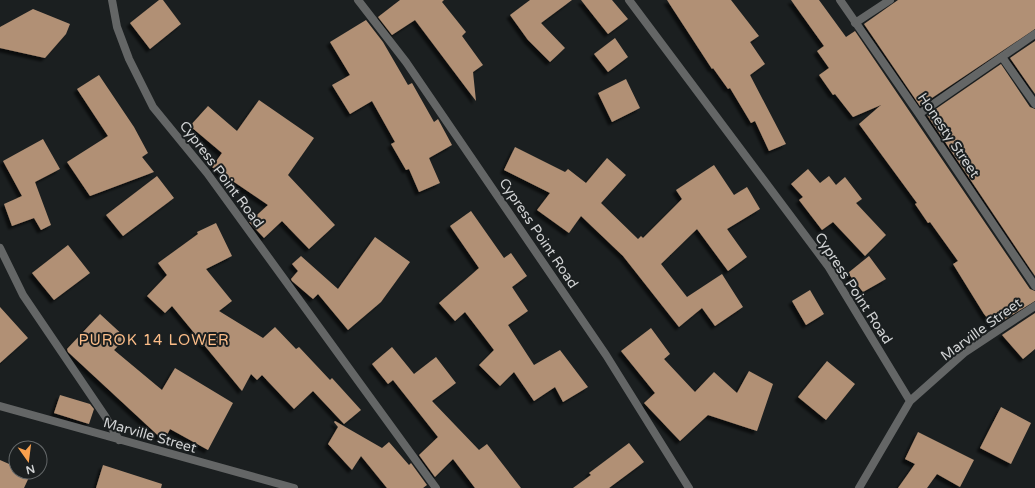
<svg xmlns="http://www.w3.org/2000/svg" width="1035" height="488" font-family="'Varela Round',sans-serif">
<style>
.building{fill:#b19075;filter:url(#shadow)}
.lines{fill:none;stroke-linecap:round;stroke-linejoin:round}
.minor{stroke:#646666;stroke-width:8}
.labels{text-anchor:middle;stroke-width:4;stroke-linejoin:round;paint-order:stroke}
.street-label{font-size:14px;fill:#d0d2d3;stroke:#1b1f20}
.neighbourhood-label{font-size:15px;letter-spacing:1px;fill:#fcbd88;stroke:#1b1f20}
</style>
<defs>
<filter id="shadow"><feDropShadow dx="-3.5" dy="3.5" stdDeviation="1" flood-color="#0009"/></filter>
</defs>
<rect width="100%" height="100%" fill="#1b1f20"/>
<path class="building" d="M159,0h4l18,24 -31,25 -20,-26z
M400,0h44l-2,2 24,30 -4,4 21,29 -10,7 3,29 -61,-81 -23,15 -14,-18z
M530,0h42l-31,23 24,25 -15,14 -22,-22 -18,-25z
M581,0h31l16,19 -20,15z
M667,0h64l28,36 -9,6 15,22 -15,11 36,69 -17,7 -14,-30 -4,2 -21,-35 -2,1 -15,-21 -1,1z
M791,0h28l27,37 9,-6 175,258 5,2v10l-41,25 -10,-12 -31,-50 5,-3 -28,-39 -2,1 -13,-19 2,-1 -58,-79 22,-19 -28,12 -18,-23 -2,1 -14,-20 10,-7 -12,-17 7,-5z
M898,0h137v29l-115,77 -56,-82z
M33,9l37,15 -4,10 -21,24 -45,-10v-21z
M366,20l17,22 25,43 4,-2 22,39 4,-3 14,26 -23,13 11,25 -21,9 -10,-23 -3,1 -15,-26 4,-2 -23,-41 -22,13 -18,-29 18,-10 -20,-33z
M615,38l13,19 -20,15 -14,-18z
M1035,41v53l-25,-36z
M1001,64l29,43 5,2v167l-108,-161z
M99,75l35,52 14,26 -6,4 12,15 -64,24 -23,-34 41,-26 -31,-47z
M626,79l14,29 -28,14 -14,-29z
M259,100l55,38 -26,37 47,50 -26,24 -27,-28 -18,17 -15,-16 19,-17 -56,-38 10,-14 -32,-27 18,-20 29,25z
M43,139l17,30 -25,13 16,43 -10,5 -7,-12 -22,8 -8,-22 18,-8 -19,-35z
M515,147l50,25 3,-3 18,14 21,-25 19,17 -25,28 37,36 3,-3 2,2 39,-39 -6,-9 38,-25 20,30 13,-8 13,22 -33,20 20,28 -19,14 -31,-42 -36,35 26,33 35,-23 21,33 -28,19 -13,-18 -23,19 -56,-71 -42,-40 -12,17 -32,-23 13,-17 -46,-23z
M808,169l12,14 9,-7 7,9 9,-8 17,22 -6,4 30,32 -21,21 -32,-34 -11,8 -23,-30 4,-3 -12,-13z
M157,176l17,22 -51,38 -17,-21z
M471,211l33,47 7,-5 16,23 -15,11 16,24 -20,14 26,40 26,-15 28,37 -25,15 -8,-15 -21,14 -20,-29 -14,14 -21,-21 15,-15 -29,-38 -10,9 -16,-18 40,-35 -29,-42z
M216,223l16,33 -26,13 26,32 -13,10 44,27 12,-11 21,22 3,-2 31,33 2,-2 29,32 -17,14 -31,-33 -19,18 -32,-34 -5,5 -6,-6 -9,17 -70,-85 -7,7 -18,-17 20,-21 -9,-12 40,-29 -1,-2z
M375,237l35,25 -29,40 -33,28 -30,-36 -5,5 -21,-18 -1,-2 7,-8 -6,-7 9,-8 37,33z
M68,245l22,28 -36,27 -22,-27z
M869,256l17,23 -23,13 -15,-19z
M810,290l14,24 -18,11 -14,-24z
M0,307l28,31 -28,25z
M1035,313v36l-12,10 -21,-24z
M100,314l26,24 -12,12 48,40 13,-22 58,35 -25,47 -38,-21 -6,12 -96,-89 -1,-3z
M651,328l19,26 -6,5 31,33 19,-20 23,21 12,-22 24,13 -16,47 -49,-16 -28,26 -36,-38 11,-10 -34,-42z
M392,347l22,27 22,-17 20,26 -24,18 47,49 8,-6 34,44h-46l-22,-29 -18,18 -16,-22 19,-18 -45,-57 -5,4 -16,-20z
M827,361l28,23 -29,36 -28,-23z
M60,395l30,9 4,5 -5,15 -35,-11z
M1001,407l30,16 -20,41 -31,-16z
M335,421l47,27 7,-6 20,23 2,-2 16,22 -4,3h-36l-26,-32 -9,14 -24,-26 10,-17 -4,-5z
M918,432l56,28 -14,27 -23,-13 -10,14h-29l17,-24 -10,-5z
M629,443l15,19 -35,26h-36l18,-13 -2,-2z
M0,460l16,7v5l15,1 -7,15h-24z
M103,465l59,19 -1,4h-65z"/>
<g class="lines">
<path class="minor" d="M112,0l5,27 12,32 24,48 54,66 229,315
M358,0l48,62 200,293 83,133
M629,0l199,266 82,135
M840,0l79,114 116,172
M855,23l35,-23
M1002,57l33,47
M919,114l116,-80
M0,248l23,47 82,121 14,24
M0,406l294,82
M859,488l51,-87 54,-48 71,-47"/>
</g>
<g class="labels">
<g class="street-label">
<text transform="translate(949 135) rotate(56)" y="5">Honesty Street</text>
<text transform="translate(222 174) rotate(53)" y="5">Cypress Point Road</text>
<text transform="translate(539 233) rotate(56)" y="5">Cypress Point Road</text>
<text transform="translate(854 288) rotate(57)" y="5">Cypress Point Road</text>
<text transform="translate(981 329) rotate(-36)" y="5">Marville Street</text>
<text transform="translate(150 435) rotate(16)" y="5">Marville Street</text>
</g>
<g class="neighbourhood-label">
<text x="154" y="345">PUROK 14 LOWER</text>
</g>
</g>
<g transform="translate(28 460) rotate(166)"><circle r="19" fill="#1b1f20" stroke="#636768"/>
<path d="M0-3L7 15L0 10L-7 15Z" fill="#f9a04d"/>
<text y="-6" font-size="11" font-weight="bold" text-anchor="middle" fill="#d0d2d3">N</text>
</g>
</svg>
